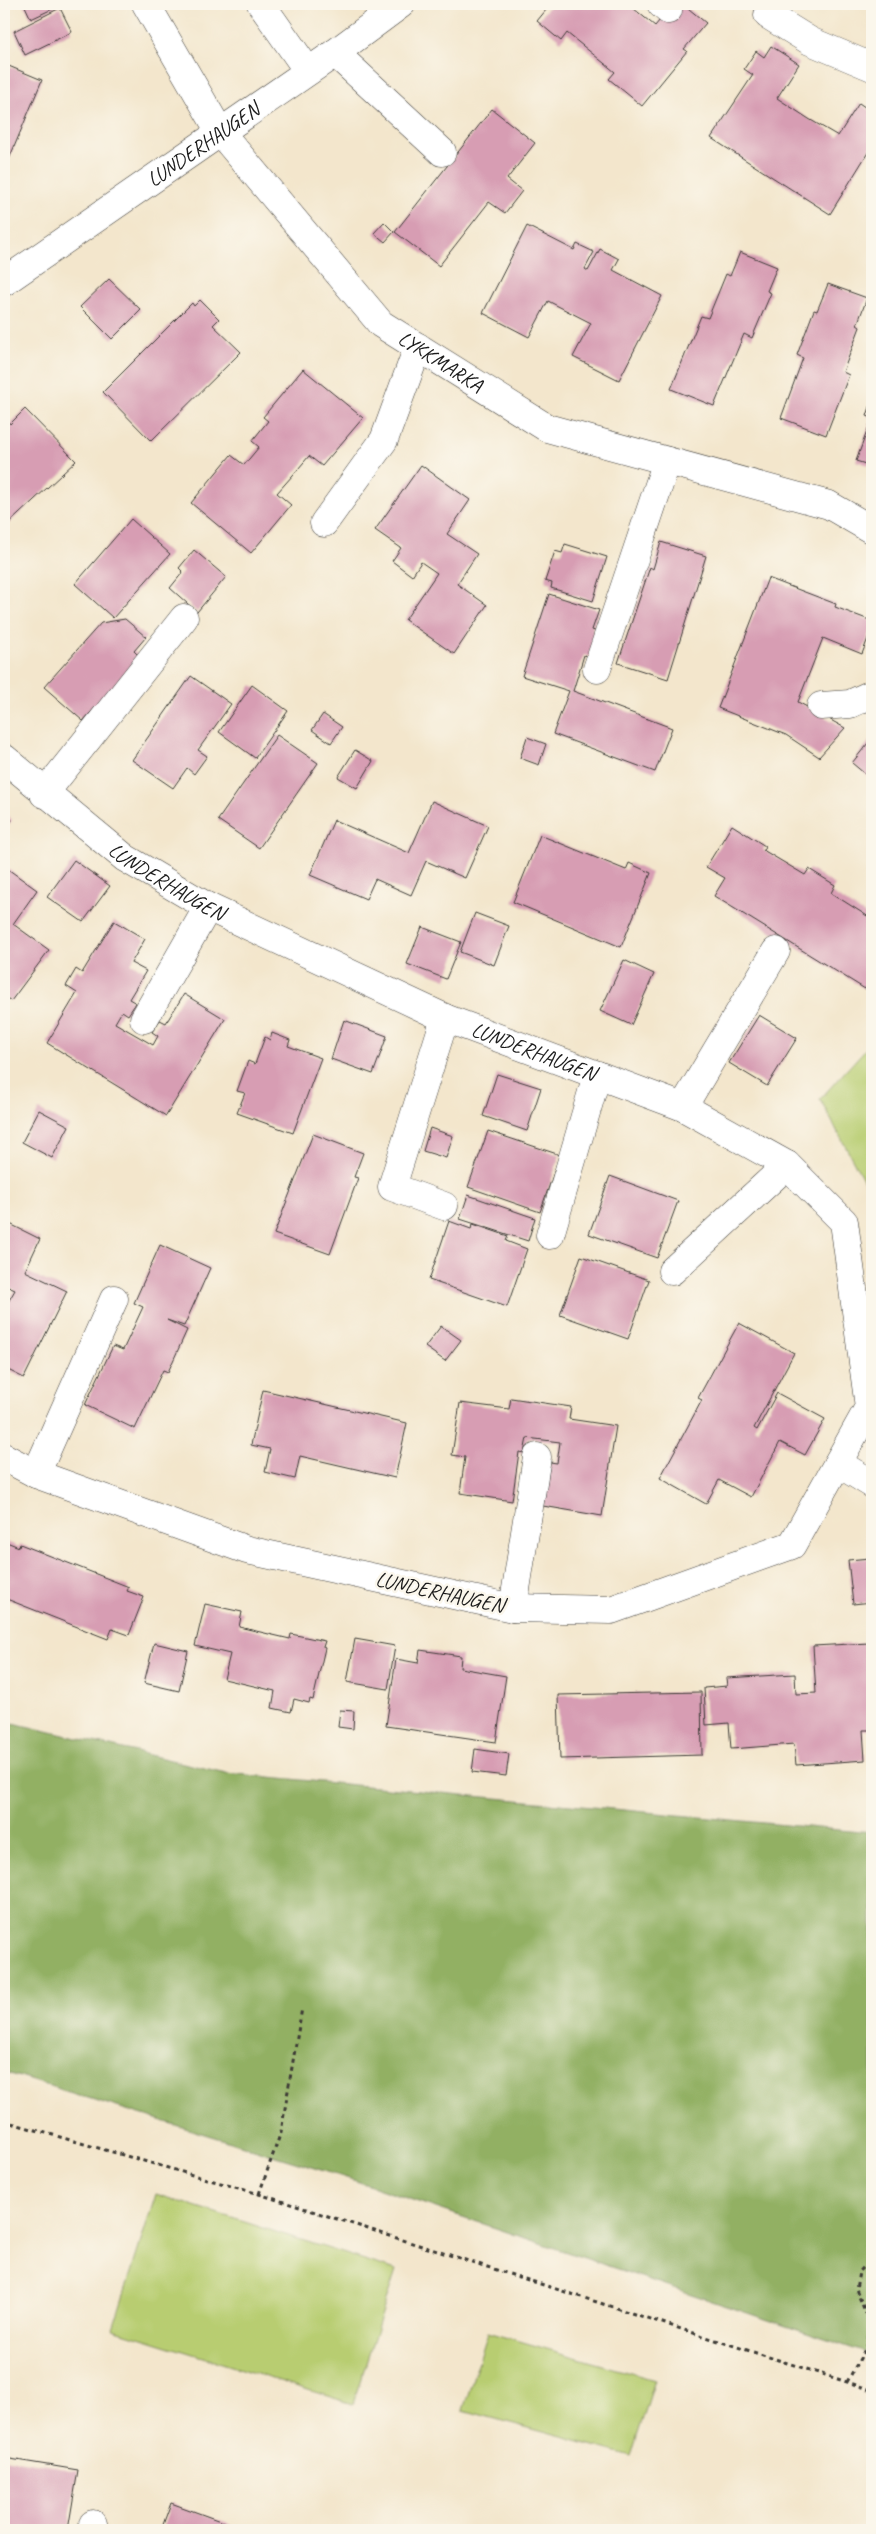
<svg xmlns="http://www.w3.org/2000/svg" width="876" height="2534" font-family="Caveat,sans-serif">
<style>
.green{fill:#b8cd71;stroke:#6a7446}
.forest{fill:#92b063;stroke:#576640}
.building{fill:#d79db3}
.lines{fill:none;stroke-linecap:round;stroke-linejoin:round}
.minor-casing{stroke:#3c3a36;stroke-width:29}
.path{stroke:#3c3a36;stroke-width:3;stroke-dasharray:4 4;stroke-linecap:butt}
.minor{stroke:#fff;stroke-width:28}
.labels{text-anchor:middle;stroke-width:5;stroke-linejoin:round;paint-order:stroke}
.street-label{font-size:21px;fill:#1c1c1c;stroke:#fbf7ec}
</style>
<rect width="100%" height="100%" fill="#fbf7ec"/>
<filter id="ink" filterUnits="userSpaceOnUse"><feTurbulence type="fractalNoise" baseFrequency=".02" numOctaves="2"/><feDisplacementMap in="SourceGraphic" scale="10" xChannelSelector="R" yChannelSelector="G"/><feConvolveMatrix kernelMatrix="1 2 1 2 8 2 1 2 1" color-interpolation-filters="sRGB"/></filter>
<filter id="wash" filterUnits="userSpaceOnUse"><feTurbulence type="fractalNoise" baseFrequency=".0096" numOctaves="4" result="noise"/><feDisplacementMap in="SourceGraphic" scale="20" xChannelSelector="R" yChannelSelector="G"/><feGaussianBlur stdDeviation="1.12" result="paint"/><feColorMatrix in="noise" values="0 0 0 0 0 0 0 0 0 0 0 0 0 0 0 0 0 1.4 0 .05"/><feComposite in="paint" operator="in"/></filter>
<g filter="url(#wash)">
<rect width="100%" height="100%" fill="#f3e6cc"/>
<path class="green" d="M872,1042v154l-52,-97z
M156,2194l240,76 -43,134 -240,-75z
M488,2332l167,48 -24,76 -168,-46z"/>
<path class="forest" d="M4,1721l222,52 646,60v522l-519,-175 -349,-108z"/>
<g id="blocks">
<path class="building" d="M24,4h39l-32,15z
M551,4h77l27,22 18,-22h10l23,19 -22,26 3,2 -45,55 -33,-27 6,-7 -48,-39 -6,8 -24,-20z
M60,8l12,24 -47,23 -11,-24z
M771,46l28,18 -22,34 32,21 29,17 21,-33 13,9v34l-42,68 -119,-76 42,-63 -9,-6 12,-18 8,6z
M4,64l38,16 -38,91z
M492,109l43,34 -28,36 15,12 -17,22 -16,-11 -50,64 -44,-34z
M384,222l10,10 -9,10 -11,-9z
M527,226l47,24 3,-6 17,8 -9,17 3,2 12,-22 19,10 -6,11 49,26 -43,84 -46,-23 18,-34 -43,-22 -19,36 -46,-24z
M740,252l37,15 -10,24 4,2 -19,45 -8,-4 -30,72 -43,-17 30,-73 7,2 18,-44 4,2z
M109,279l32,31 -29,29 -32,-32z
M828,284l39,14 -10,27 3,2 -17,45 6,3 -23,60 -45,-17 22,-60 -6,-3 17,-45 3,1z
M200,300l19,19 -6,6 28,27 -90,89 -48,-49 89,-89 2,3z
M303,369l60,49 -41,48 -13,-10 -16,19 -16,18 14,12 -40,48 -60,-50 40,-48 13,10 15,-18 -7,-6 16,-20 -5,-4z
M872,401v65l-16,-5 16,-43 -5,-2z
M25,409l51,52 -71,66 2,2 -3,3v-107l4,-4 2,3z
M421,465l49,35 -23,34 30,20 -20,30 30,21 -33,49 -49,-34 32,-47 -16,-11 -9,14 -20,-15 9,-13 -26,-18z
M131,519l39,35 -57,64 -38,-34z
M661,542l45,14 -38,123 -50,-16 32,-96 3,2z
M565,544l42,13 -14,44 -42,-13 1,-5 -7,-2 10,-30 7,2z
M194,550l32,27 -29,35 -27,-24 13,-16 -4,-4z
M768,578l68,26 -1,3 37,14v7l-10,26 -39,-16 -25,64 47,26 -26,29 -33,-22 -68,-27z
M549,594l50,16 -7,20 6,2 -8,25 -6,-2 -11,36 99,37 -17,44 -102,-38 16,-43 -47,-15z
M125,619l21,18 -12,14 6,6 -57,64 -39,-34 57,-64z
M191,676l40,28 -33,46 9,6 -13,18 -7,-6 -14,20 -41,-28z
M252,685l36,26 -33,47 -36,-26z
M323,714l19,13 -11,16 -19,-13z
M277,735l41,28 -59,85 -41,-28z
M527,737l19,7 -7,21 -19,-7z
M872,738v40l-1,1 -19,-16z
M355,750l18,11 -16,27 -19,-11z
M432,801l56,25 -23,52 -39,-17 -15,34 -36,-16 -9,20 -56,-24 24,-55 75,33z
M4,813l8,7 -8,10z
M732,825l33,21 -2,4 42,25 4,-6 26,16 -4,8 41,26v58l-7,12 -151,-93 11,-18 -19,-11z
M540,835l86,35 3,-7 22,10 -30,74 -108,-45z
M74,860l36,26 -27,36 -36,-25z
M5,867l32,23 -24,34 36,26 -38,51 -7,-5z
M475,913l34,13 -15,39 -34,-13z
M114,921l31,18 -14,24 15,8 -17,28 7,4 -8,12 -6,-4 -7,12 38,22 5,-9 -6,-4 8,-12 6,3 18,-29 41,25 -59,97 -119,-73 30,-50 -11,-7 10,-17 6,4z
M422,927l39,15 -15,37 -39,-15z
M624,960l30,14 -23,51 -31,-14z
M759,1015l38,23 -30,48 -38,-23z
M344,1020l43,16 -14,38 -42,-15z
M272,1033l18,7 -2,6 33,12 -28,75 -56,-20 8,-20 -8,-2 11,-30 7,3 10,-27 5,3z
M497,1074l44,14 -14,43 -44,-15z
M39,1110l30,16 -17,32 -30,-16z
M430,1128l23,8 -7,22 -23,-7z
M488,1131l72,24 -20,57 -72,-25z
M313,1134l50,19 -9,24 4,1 -28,76 -56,-20z
M610,1176l68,25 -21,57 -68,-24z
M468,1195l67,23 -7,23 -68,-22z
M4,1221l36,18 -15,32 42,20 -43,87 -20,-10v-59l11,-19 -11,-5z
M449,1221l22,8 2,-5 35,12 -2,5 21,8 -20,58 -78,-27z
M160,1245l50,23 -26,58 -17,-6 20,10 -19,42 -5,-2 -28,59 -50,-24 28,-59 10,4 20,-43 -9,-4z
M581,1256l68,24 -21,59 -68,-24z
M739,1323l55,30 -40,75 3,2 20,-37 48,26 -20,36 -25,-13 -29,55 -32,-17 -13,24 -46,-26 42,-78 -4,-2z
M441,1326l20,14 -16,21 -20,-14z
M263,1390l144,33 -12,55 -95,-22 -5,23 -30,-7 5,-23 -19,-4z
M511,1398l60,9 -2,12 47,7 -14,90 -59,-10 7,-44 7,1 3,-21 -33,-4 -3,15 -5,-1 -7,49 -52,-8 5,-36 -13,-2 8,-52 49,6z
M4,1541l15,6 1,-3 109,43 -2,4 17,6 -15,38 -17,-6 -4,10 -104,-41z
M870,1558l2,44 -19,2 -5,-44z
M205,1604l37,8 -3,15 51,12 1,-5 34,7 -2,6 2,1 -12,52 -3,-1 -1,4 -15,-4 -3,13 -19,-4 3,-17 -51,-12 6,-25 -35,-8z
M355,1639l40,7 -7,43 -41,-7z
M154,1643l34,8 -9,40 -35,-8z
M869,1643l3,87h-9l2,30 -69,5 -2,-21 -63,5 -2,-26 -23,2 -2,-37 23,-2 -1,-8 69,-4 1,20 20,-1 -3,-47z
M420,1650l41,6 -1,12 46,8 -10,66 -110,-16 10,-67 22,4z
M701,1692l1,63 -142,4 -2,-64z
M340,1710l14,1 -1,18 -15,-2z
M475,1749l34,5 -3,22 -34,-4z
M4,2458l74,12 -10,60h-64z
M171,2503l74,27h-84z"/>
</g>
</g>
<g filter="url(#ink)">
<use href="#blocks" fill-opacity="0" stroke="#3c3a36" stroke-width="1"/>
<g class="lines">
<g class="minor-casing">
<g id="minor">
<path id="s1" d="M146,4l74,128 161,192 166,104 282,77 43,25"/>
<path d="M261,4l47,67"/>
<path d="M661,4l7,6"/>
<path d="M768,15l42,26 62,26"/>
<path d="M335,53l107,99"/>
<path id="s2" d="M4,282l331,-229 66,-49"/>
<path d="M324,523l60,-83 34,-93"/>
<path d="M597,669l70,-208"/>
<path d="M821,706l29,-2 22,-10"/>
<path id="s3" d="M4,758l121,100 83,49 237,111 238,89 104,58 57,57 25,185 -77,138 -181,65 -98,-2 -266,-58 -211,-76 -32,-17"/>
<path d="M44,794l140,-176"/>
<path d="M144,1019l64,-112"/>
<path d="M683,1107l93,-156"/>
<path d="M444,1206l-52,-19 53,-169"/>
<path d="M550,1235l47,-160"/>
<path d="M672,1271l115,-106"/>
<path d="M838,1463l34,21"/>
<path d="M36,1474l78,-175"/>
<path d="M513,1608l24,-151"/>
<path d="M93,2524l1,6"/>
</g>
</g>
<path class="path" d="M4,2121l255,73 613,196
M259,2194l22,-62 21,-124
M847,2382l21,-38 1,-23 -13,-32 3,-17 13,-13"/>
<use href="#minor" class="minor"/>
</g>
</g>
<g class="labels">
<g class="street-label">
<text dy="7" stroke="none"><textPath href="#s2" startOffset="242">LUNDERHAUGEN</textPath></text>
<text dy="7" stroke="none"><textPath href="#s1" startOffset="469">LYKKMARKA</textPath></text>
<text dy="7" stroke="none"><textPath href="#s3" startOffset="205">LUNDERHAUGEN</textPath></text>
<text dy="7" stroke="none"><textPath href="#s3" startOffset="610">LUNDERHAUGEN</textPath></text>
<text transform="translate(440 1592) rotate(12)" y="7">LUNDERHAUGEN</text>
</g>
</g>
<rect width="876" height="2534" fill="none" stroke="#fbf7ec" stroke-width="20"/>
</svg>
